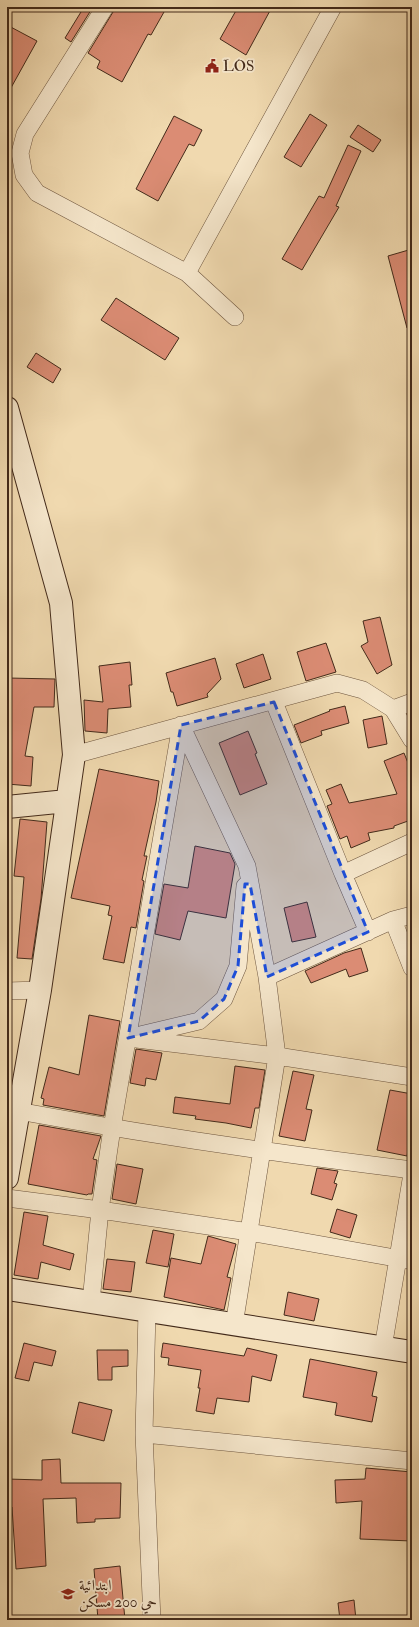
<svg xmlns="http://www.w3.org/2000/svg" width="419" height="1627" font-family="'IM FELL Double Pica',Amiri,serif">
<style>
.building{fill:#db8c74;stroke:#432a1a}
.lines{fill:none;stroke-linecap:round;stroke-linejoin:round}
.street-casing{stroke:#6e563f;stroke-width:18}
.secondary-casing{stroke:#432a1a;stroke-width:24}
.street{stroke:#f5e6cb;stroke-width:17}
.secondary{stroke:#f5e6cb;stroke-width:22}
.marked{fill:#1d4ed8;fill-opacity:0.2;stroke:#1d4ed8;stroke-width:3;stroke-dasharray:8 5;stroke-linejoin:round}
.labels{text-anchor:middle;stroke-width:3.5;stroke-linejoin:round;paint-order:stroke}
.poi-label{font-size:15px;fill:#432a1a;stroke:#f5e6cb;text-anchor:start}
</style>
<rect width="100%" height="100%" fill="#f0d9af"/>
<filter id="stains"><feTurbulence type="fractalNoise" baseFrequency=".005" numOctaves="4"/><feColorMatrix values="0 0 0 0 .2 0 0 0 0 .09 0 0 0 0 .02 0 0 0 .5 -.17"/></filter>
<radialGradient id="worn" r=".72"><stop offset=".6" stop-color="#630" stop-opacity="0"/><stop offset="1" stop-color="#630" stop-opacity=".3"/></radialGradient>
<path class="building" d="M84,7h9l-22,35 -6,-4z
M115,7h41l8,5 -13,23 -3,-1 -26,48 -25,-14 3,-7 -12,-8 25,-41z
M238,7h34l-26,48 -26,-16z
M7,25l30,16 -30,54z
M310,114l17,11 -26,42 -17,-10z
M174,116l28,14 -8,16 -5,-2 -31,57 -22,-12z
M358,125l23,15 -8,12 -23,-15z
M348,145l13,6 -25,55 3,1 -37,63 -20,-11 37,-63 5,2z
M412,249v79h-5l-19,-72z
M116,298l63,40 -14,22 -64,-40z
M36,353l25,16 -8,14 -26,-16z
M380,617l12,48 -15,9 -16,-28 7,-4 -5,-21z
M326,643l10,29 -30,9 -9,-29z
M263,654l8,25 -27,9 -8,-24z
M215,658l6,21 -14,15 1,3 -31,9 -4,-14h-2l-5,-19z
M130,662l2,23h-3l2,22 -23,2 -1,24 -22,-2 -1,-31 19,2 -4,-36z
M8,678l47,1 -1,28h-20l-9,49 8,1 -2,29 -24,-2z
M345,706l4,17 -28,8 1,4 -21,8 -7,-18 36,-14 -1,-1z
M382,716l5,28 -19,4 -5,-28z
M248,731l9,22 -2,1 12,30 -27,11 -21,-52z
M404,753l8,20v56l-4,-8 -14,5v2l-26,5 2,7 -19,8 -4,-12 -7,3 -13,-33 5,-2 -6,-14 15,-6 8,19 48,-9 -13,-33z
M99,769l60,12 -3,21 -12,54h3l-5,24 2,1 -8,47 -5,-1 -7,36 -21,-4 9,-43 -4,-1 2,-9 -39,-8z
M20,819l27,3 -6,77 -9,60 -15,-1 7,-81 -10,-1z
M195,846l35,7 5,11 -9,54 -38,-7 -8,29 -25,-6 9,-50 24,4z
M307,902l9,35 -24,5 -8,-34z
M361,948l7,23 -19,6 -3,-8 -35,14 -6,-12 39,-18z
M89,1015l31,6 -16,95 -61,-11 1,-6 -3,-1 8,-31 30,8z
M136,1049l26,4 -6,27 -10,-2 -1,8 -15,-3z
M235,1066l30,4 -6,38h-4l-4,20 -25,-5 -31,-4 1,-3 -23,-3 2,-16 55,7z
M293,1071l21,4 -8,34 6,1 -7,31 -26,-5z
M390,1090l22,4v34l-5,28 -30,-6z
M39,1125l62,11 -8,23 4,1 -5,34h-4l-1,1 -59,-11z
M117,1164l26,5 -7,35 -24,-5z
M317,1168l21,3 -4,12 3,1 -5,16 -21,-6z
M337,1209l20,6 -7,23 -20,-6z
M24,1212l24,4 -5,29 31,9 -4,16 -29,-8 -3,17 -24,-4z
M153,1230l21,4 -6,33 -22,-4z
M208,1236l28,8 -9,33 4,1 -7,32 -60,-13 7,-39 30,6z
M107,1259l28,3 -4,30 -28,-3z
M288,1292l31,7 -5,22 -30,-6z
M24,1343l32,8 -4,15 -18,-4 -5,19 -14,-3z
M163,1343l81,13 3,-8 30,7 -6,26 -19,-5 -3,26 -32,-4 -3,16 -18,-3 4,-23h-2l3,-18 -33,-5 1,-7 -8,-1z
M97,1350h31v16l-16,1v13h-14z
M310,1359l67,13 -5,24 5,1 -5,25 -37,-7 2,-12 -34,-6z
M79,1402l33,8 -8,31 -32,-8z
M60,1459l1,24h60l-1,35 -25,1v3l-18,1 -1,-25 -33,1 3,67 -30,3 -4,-62h-5v-28l35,1v-20z
M366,1468l46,4v69l-52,-2 2,-38 -26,2 -1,-23 30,-1z
M120,1566l5,54h-27l-4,-51z
M354,1600l2,20h-16l-2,-17z"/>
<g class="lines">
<g class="street-casing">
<path id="street" d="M105,7l-80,127 -5,19 4,22 13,18 150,80 48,44
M187,273l146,-266
M274,702l69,172 25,58
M393,709l19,-7
M181,725l66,141 20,111 10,79 -43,269
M74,755l263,-72 26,7 30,19 19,31
M343,874l69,-32
M393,920l19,48
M267,977l126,-57 19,-5
M7,991l33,-1
M140,1035l59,-14 25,-22 14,-33 7,-80
M128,1038l149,18 135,21
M18,1111c131,24 262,43 394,59
M7,1198l93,12 149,22 163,29
M91,1302l9,-92 12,-82 69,-403
M147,1311l-3,123 8,186
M383,1348l29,-174
M144,1434l268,27"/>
</g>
<g class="secondary-casing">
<path id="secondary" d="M7,408l54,195 13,152 -34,235 -33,188
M7,807l60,-6
M7,1289l405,63"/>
</g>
<use href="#street" class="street"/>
<use href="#secondary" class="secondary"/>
</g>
<path class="marked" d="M274,702l94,230 -101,45 -17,-93h-5l-7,82 -14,33 -25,22 -71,17 53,-313z"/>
<defs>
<g id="civic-bare" transform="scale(1.08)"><path d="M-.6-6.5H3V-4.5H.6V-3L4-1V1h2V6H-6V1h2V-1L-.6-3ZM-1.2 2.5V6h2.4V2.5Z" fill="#8f2418" stroke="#f5e6cb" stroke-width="2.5" paint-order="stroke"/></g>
<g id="school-bare" transform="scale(1.08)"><path d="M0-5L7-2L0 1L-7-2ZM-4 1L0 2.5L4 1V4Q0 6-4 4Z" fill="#8f2418" stroke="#f5e6cb" stroke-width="2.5" paint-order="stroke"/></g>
</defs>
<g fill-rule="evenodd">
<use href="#civic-bare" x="212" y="66"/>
<use href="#school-bare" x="68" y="1594"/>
</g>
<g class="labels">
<g class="poi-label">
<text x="223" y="71">LOS</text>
<text x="79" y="1590">ابتدائية<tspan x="79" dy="17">حي 200 مسكن</tspan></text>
</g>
</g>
<rect width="419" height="1627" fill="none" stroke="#f0d9af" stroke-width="24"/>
<rect x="8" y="8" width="403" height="1611" fill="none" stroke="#432a1a" stroke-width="2"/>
<rect x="12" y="12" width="395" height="1603" fill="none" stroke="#432a1a"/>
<rect width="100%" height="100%" filter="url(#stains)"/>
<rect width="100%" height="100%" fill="url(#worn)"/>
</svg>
